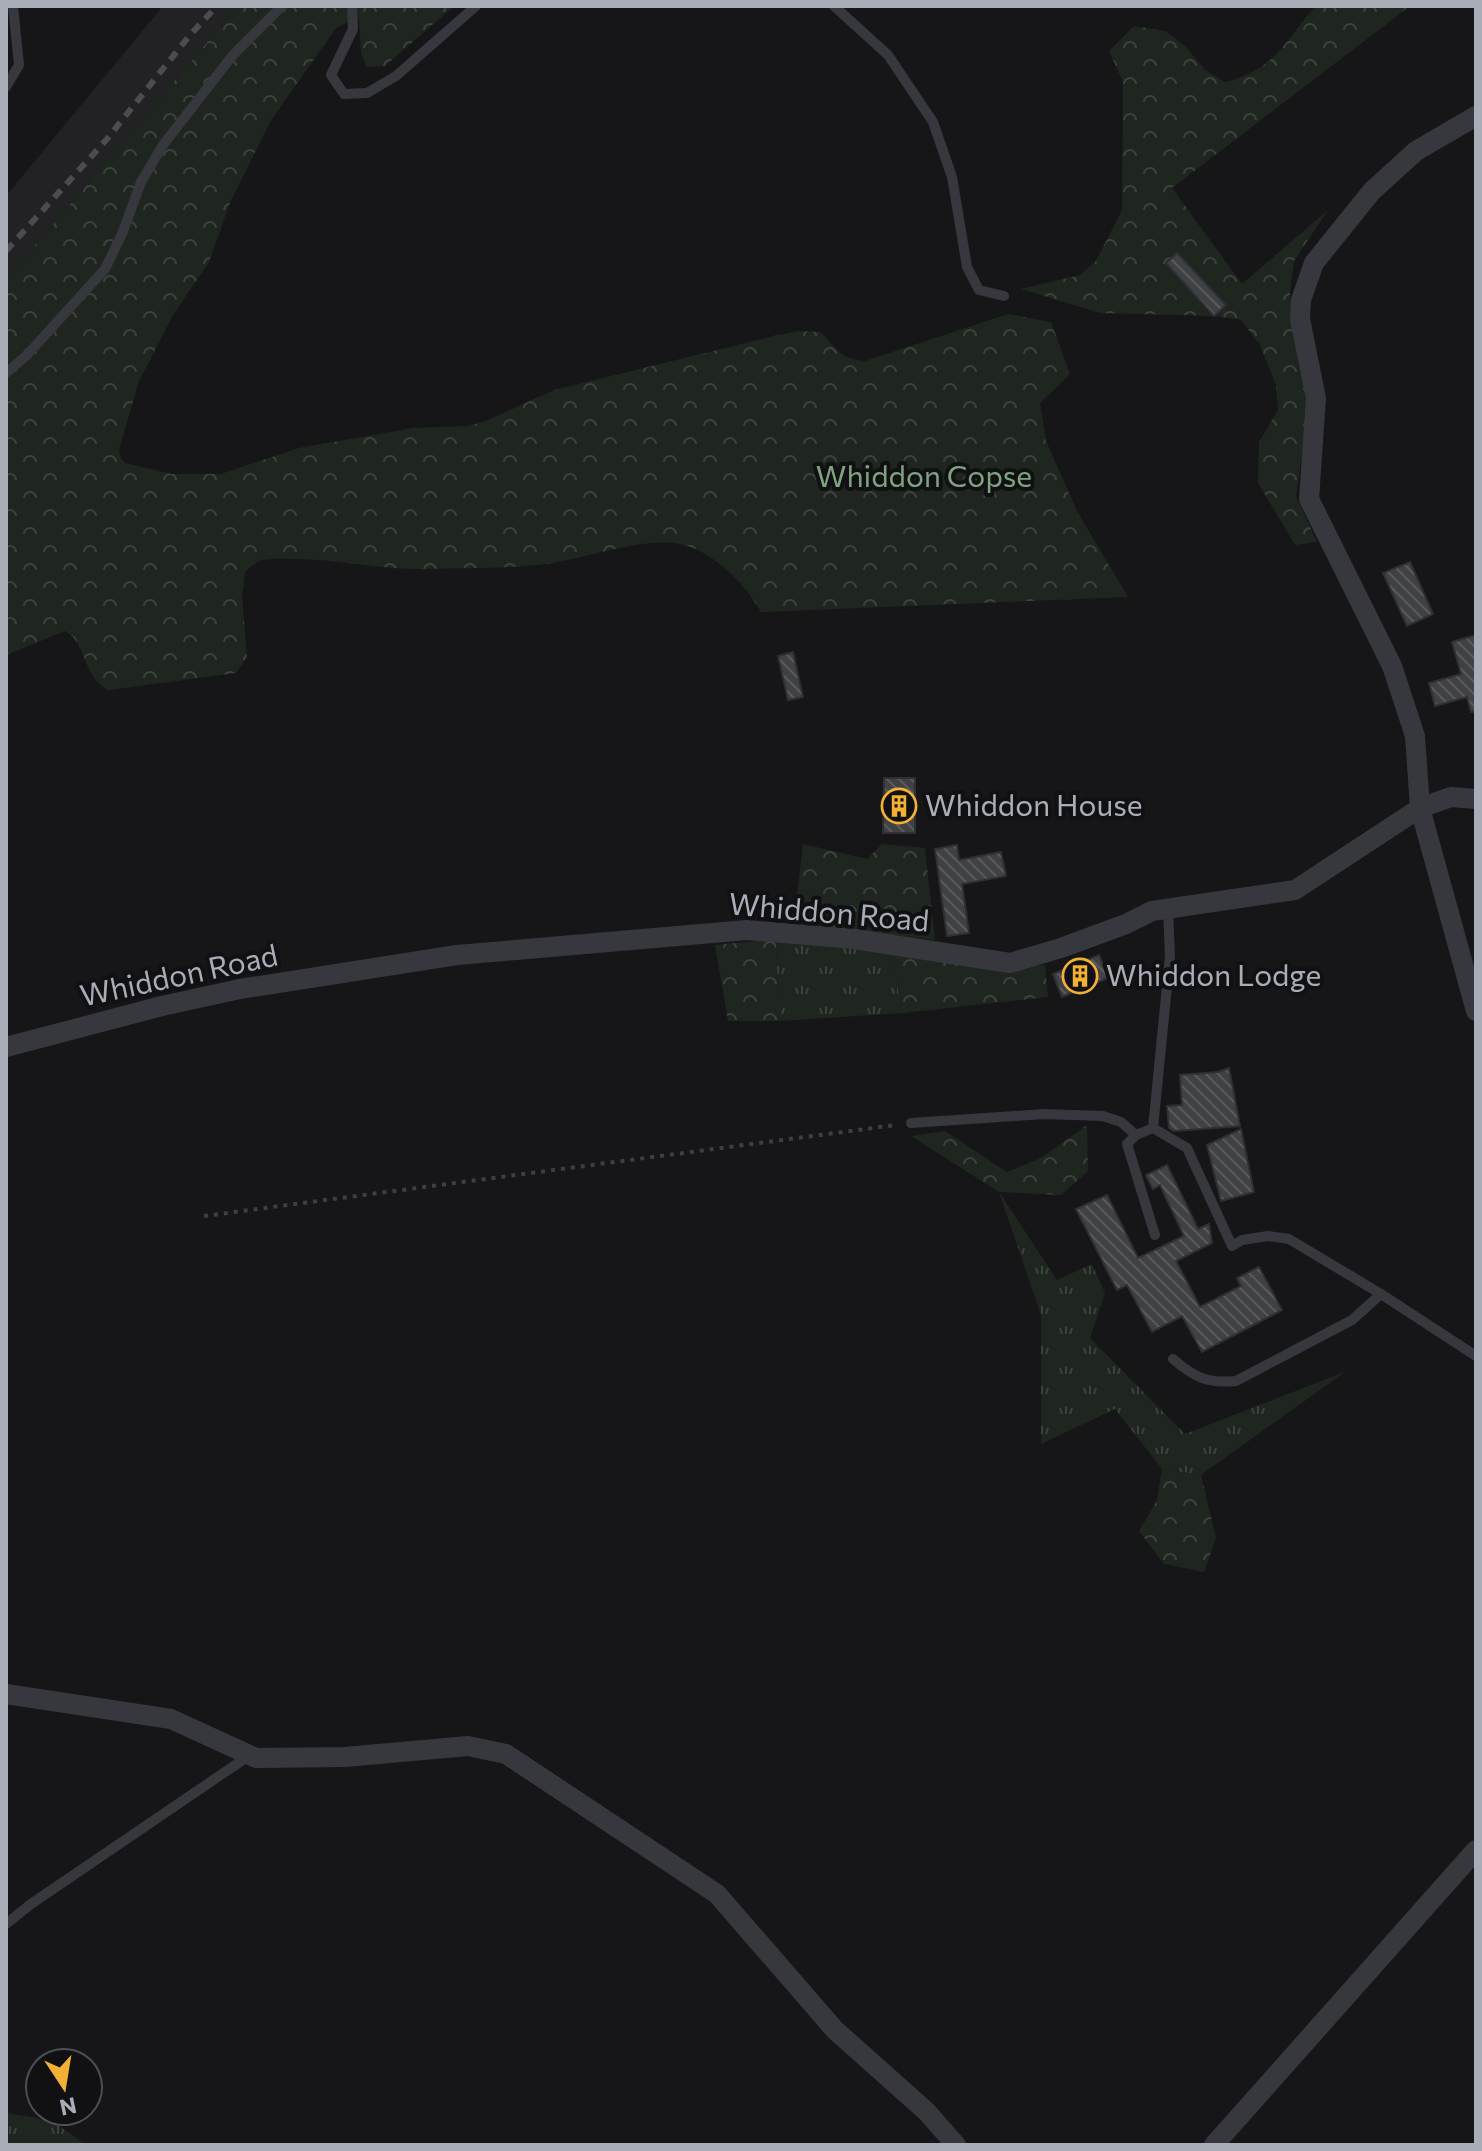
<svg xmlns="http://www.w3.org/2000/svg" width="1482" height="2151" font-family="Commissioner,sans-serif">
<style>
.built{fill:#222225}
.grass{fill:url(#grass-tufts)}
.forest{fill:url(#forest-crowns)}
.building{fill:url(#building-back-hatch);stroke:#303034;stroke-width:2}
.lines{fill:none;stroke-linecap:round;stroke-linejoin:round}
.path{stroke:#3d3f44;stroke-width:4;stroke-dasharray:4 6;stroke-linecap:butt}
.lane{stroke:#37383d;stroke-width:10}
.street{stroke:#37383d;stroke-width:20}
.rail{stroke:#4a4c52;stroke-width:6;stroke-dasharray:10 8;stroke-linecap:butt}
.labels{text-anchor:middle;stroke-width:8;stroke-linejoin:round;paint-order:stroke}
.park-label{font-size:30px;fill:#7fa381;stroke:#111113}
.poi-label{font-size:30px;fill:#a8adb8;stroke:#111113;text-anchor:start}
.street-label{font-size:30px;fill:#a8adb8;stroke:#111113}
</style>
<defs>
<pattern id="grass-tufts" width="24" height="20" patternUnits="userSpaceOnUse" patternTransform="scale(2)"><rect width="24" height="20" fill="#1e261f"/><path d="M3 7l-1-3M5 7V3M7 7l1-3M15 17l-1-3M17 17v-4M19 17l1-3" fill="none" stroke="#3c433d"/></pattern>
<pattern id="forest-crowns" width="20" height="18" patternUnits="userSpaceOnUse" patternTransform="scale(2)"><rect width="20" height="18" fill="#1e261f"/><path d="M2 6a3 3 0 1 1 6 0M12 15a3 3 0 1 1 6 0" fill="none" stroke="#3c433d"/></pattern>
<pattern id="building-back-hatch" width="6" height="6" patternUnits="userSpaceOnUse" patternTransform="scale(2)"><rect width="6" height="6" fill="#404145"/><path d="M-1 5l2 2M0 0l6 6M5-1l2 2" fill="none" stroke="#595a5e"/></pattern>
</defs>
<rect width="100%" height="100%" fill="#161618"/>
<path class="built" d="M163,6h75l-232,274v-84z"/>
<path class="grass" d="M776,939l116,15 10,59 -123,8z
M999,1192l58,88 35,-16 13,29 -15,45 95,96 160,-62 -144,103 -39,-6 -47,-60 -74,35v-129z
M6,2113c38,6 49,6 79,32h-79z"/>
<path class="forest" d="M238,6h216l-69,60 -18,1 -6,-13 -2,-37 -23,11 -66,94 -40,81 -21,59 -36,53 -34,66 -20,69 2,9 4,4 47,11h49l78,-26 114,-20 55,-2 18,-5 68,-31 224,-55 22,-4 20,1c17,16 19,27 45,29l143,-47 43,8 19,52 -30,29 6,38 15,34 16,36 51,86 -367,15c-15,-27 -46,-59 -77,-67 -37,-10 -98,14 -138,19 -40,5 -82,4 -122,5 -45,1 -89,-11 -134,-10 -9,0 -22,-1 -31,2 -5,2 -10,8 -14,11l-3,25 5,60 -11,16 -127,17c-27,-11 -21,-47 -44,-59l-59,24v-375z
M1316,6h94l-238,182 70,96 86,-74 -34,51 -4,31 2,29 11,40 5,49 -12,86 21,46 -22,3 -37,-62 1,-41 19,-32 -2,-25 -16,-40 -19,-25 -27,-4 -114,-3 -79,-24 59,-14 16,-14 26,-51 1,-128 -14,-31 25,-25 31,5 21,16 19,23 20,12c52,-13 59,-41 91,-76z
M803,844l64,15 15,-15 43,4 10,92 -141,-17z
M776,939l3,82h-51l-13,-76z
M892,954l117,13 36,-2 3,32 -146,16z
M1087,1125l1,46 -27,24 -62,-3 -88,-56 34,-5 62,41 34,-14z
M1162,1469l39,6 15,63 -12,34 -40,-8 -25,-33 18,-31z"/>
<path class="building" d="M1177,253l49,52 -12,11 -48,-53z
M1410,562l23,52 -26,12 -24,-53z
M1476,635v76l-5,1 -4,-15 -32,9 -6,-23 32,-9 -9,-32z
M793,652l10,45 -15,3 -10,-44z
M884,778h31v55h-32z
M957,845l2,15 42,-8 5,24 -44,8 7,49 -22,3 -12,-87z
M1099,955l9,23 -46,19 -9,-23z
M1229,1068l11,58 -66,5 -5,-3 -2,-22 15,-1 -2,-30 38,-3z
M1241,1129l13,63 -33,9 -14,-56z
M1167,1165l31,64 11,-5 3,19 -36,18 24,46 41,-21 -4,-8 22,-11 23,43 -80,42 -20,-36 -30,16 -25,-47 -10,5 -41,-81 31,-14 31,63 46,-22 -24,-51 -7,4 -7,-14z"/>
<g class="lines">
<path class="path" d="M204,1216l692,-91"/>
<path class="lane" d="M352,6l1,23 -22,46 13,19 23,-1 29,-17 80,-70
M834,6l54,49 45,67 19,55 15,90 12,23 25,6
M6,87l13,-22 -6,-59
M6,373l21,-18 78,-86 17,-35 19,-52 22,-37 70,-90 49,-49
M911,1123l133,-9 59,2 18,6 15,13
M1153,1128l34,20 45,98 10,-6 26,-4 21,3 92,55 95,62
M1155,1235l-28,-91 9,-9 17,-7 17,-172 -2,-46
M1173,1359c21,18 34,25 63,22l116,-61 29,-26
M6,1924l25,-20 219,-149"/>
<path class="street" d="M1476,116l-60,35 -44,40 -58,72 -13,37 -1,19 16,79 -7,101 83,167 23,70 5,72 56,203
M6,1047l156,-41 78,-17 217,-34 290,-25 107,9 156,24 51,-15 65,-24 26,-13 143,-21 125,-82 31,-11 25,2
M6,1694l165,25 85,39 89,-1 123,-11 38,8 211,140 118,136 92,82 29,33
M1214,2145l262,-295"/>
<path class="rail" d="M6,251l101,-112 83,-104 27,-29"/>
</g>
<defs>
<g id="building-ring" transform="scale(1.8)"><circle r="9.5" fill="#111113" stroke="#f2b134" stroke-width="1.5"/><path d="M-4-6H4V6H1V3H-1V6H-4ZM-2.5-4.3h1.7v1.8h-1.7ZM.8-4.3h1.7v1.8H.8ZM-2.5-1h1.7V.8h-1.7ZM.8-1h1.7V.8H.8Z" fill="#f2b134"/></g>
</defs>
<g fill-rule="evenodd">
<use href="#building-ring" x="899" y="806"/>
<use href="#building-ring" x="1080" y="976"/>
</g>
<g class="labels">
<g class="park-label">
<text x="924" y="487">Whiddon Copse</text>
</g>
<g class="poi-label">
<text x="925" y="816">Whiddon House</text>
<text x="1106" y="986">Whiddon Lodge</text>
</g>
<g class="street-label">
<text transform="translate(829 913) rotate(5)" y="10">Whiddon Road</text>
<text transform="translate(179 976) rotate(-12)" y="10">Whiddon Road</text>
</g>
</g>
<rect width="1482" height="2151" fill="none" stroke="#a8adb8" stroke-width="16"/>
<g transform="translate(64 2087) rotate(168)"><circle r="38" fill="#111113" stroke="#4d4f55" stroke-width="2"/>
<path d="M0-6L14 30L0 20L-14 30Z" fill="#f2b134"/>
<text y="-12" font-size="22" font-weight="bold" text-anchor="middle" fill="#a8adb8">N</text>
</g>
</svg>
